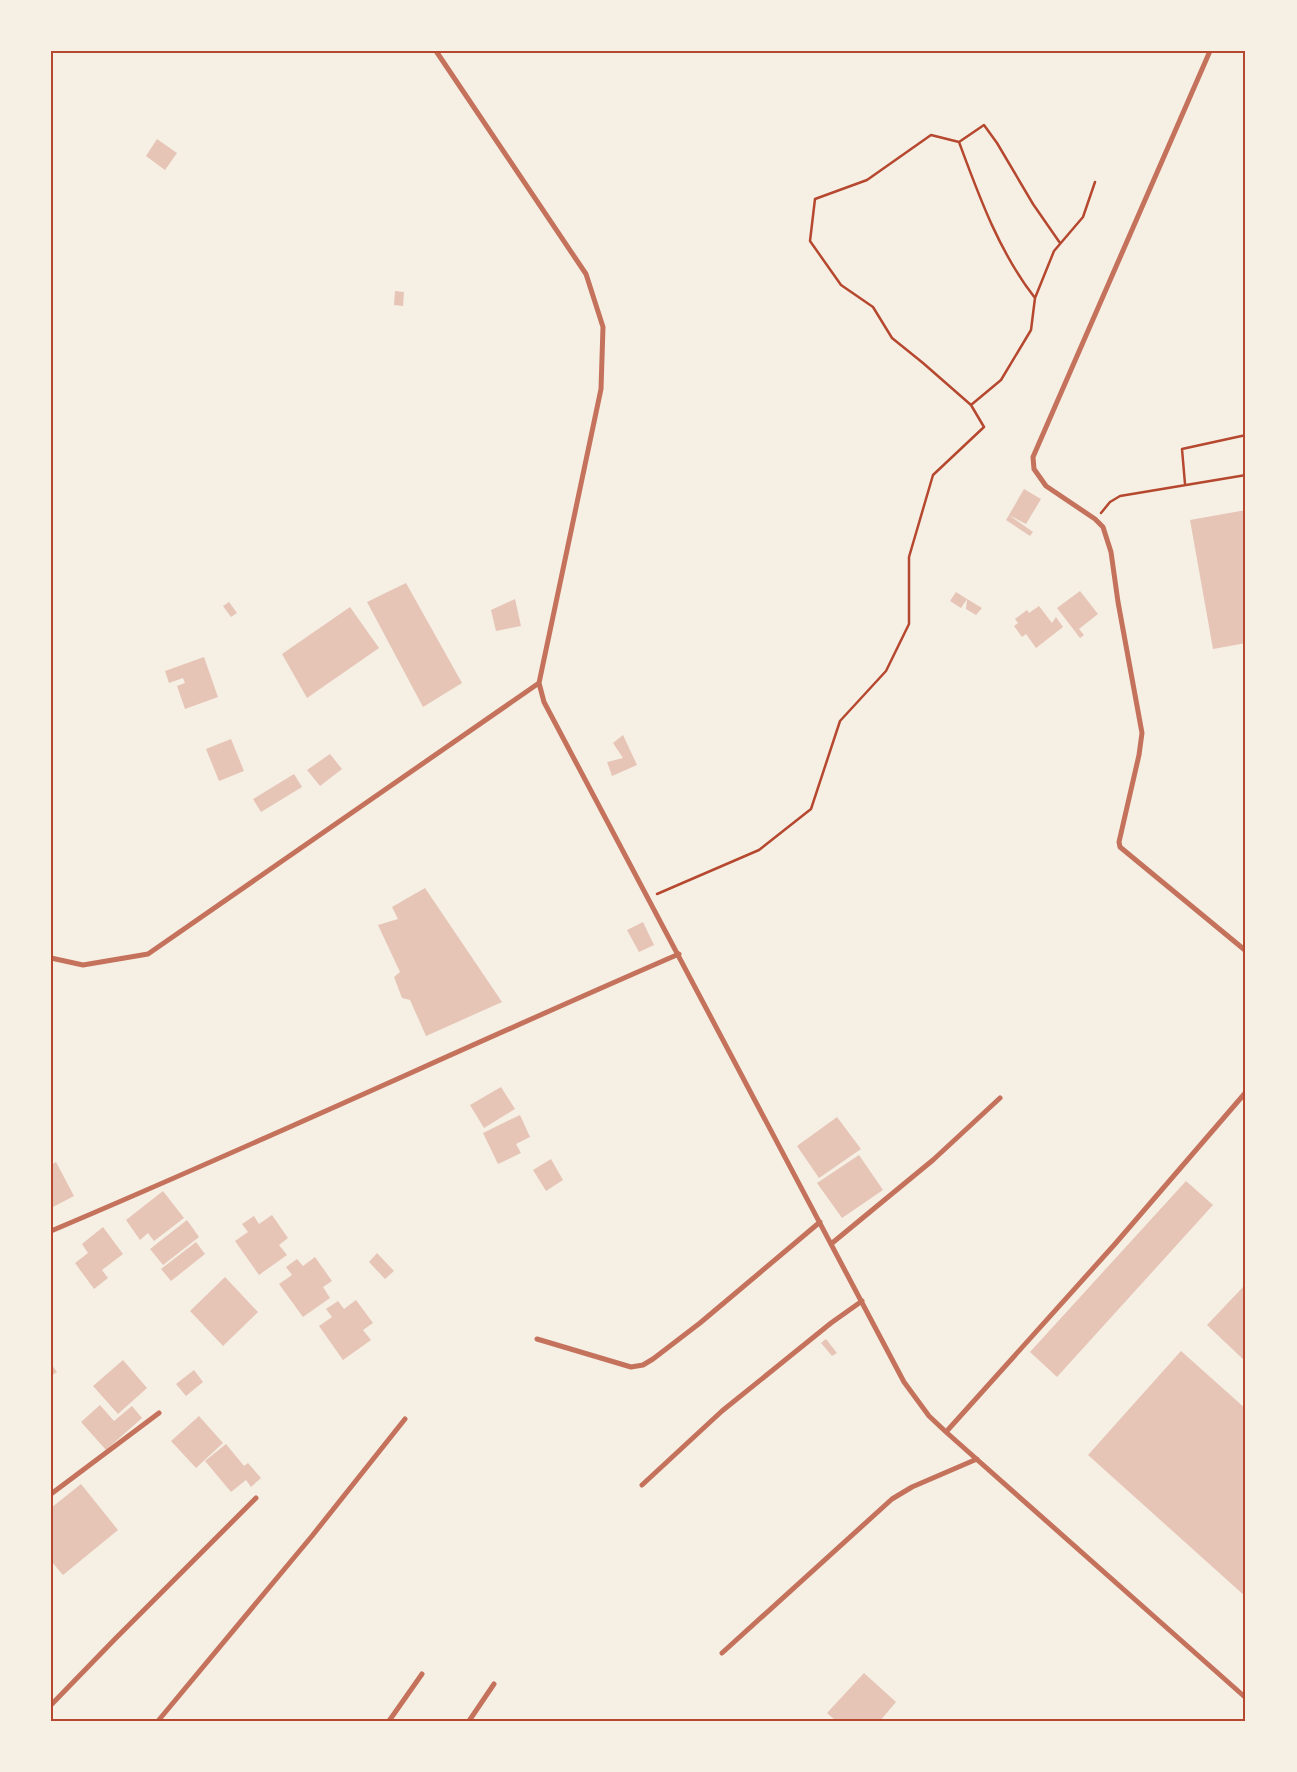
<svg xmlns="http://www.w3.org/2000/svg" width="1297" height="1772" font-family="Quicksand,sans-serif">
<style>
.building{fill:#e6c5b7}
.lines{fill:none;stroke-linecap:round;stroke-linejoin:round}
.path{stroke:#b5482f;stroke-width:2.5}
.minor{stroke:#c5725c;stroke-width:5}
.neatline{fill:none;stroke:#b5482f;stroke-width:2}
</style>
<rect width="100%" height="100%" fill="#f6efe4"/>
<path class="building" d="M157,139l20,14 -12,17 -19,-14z
M395,291l9,1 -1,14 -9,-1z
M1024,489l17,10 -15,25 -17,-9z
M1246,510v133l-33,6 -23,-129z
M1009,515l24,17 -3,4 -24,-16z
M406,583l56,100 -39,24 -56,-105z
M1080,591l18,23 -19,15 5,6 -4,3 -23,-30z
M956,592l11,7 15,9 -6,7 -10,-6 1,-10 -6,9 -11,-7z
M515,599l6,27 -25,5 -5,-21z
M229,602l8,11 -6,4 -8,-11z
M1039,606l13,17 4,-6 7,10 -27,21 -10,-14 -4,3 -8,-11 4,-3 -3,-4 12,-9 2,3z
M350,607l29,41 -72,50 -25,-44z
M204,657l14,40 -33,12 -8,-23 8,-3 -2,-5 -14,5 -4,-12z
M623,735l14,30 -25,11 -5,-14 16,-4 -10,-15z
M231,739l13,32 -25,10 -13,-32z
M330,754l12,15 -22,17 -13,-16z
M294,774l8,13 -41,25 -8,-13z
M425,888l77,114 -76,34 -16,-36 -8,-2 -8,-21 6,-5 -22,-47 20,-6 -6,-12z
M643,922l11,23 -15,7 -12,-22z
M501,1087l14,22 -31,19 -14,-23z
M520,1115l10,22 -14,7 5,9 -23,11 -15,-31z
M837,1117l24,32 -42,29 -22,-32z
M859,1155l24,35 -41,28 -25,-35z
M551,1159l12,21 -17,11 -13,-21z
M56,1162l18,34 -23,12v-43z
M1186,1181l27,24 -156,172 -27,-25z
M163,1191l21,27 -30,23 -6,-8 -8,7 -14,-20z
M272,1215l16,23 -9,7 8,10 -28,20 -24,-34 13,-9 -6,-8 12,-8 5,8z
M187,1220l12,17 -36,28 -13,-16z
M103,1227l20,27 -21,16 6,8 -14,11 -19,-26 13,-10 -6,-9z
M196,1242l9,12 -34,27 -10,-12z
M377,1253l17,18 -9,8 -16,-17z
M315,1257l17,24 -9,6 7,11 -27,19 -24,-33 13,-9 -6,-8 11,-8 6,7z
M225,1277l33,35 -35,34 -33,-35z
M1243,1287l3,3v72l-39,-37z
M356,1300l17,23 -10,7 8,10 -28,20 -24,-34 13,-9 -6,-8 12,-8 6,8z
M826,1339l11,14 -5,3 -11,-13z
M1181,1351l65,58v188l-158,-142z
M123,1360l24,28 -29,26 -25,-28z
M51,1364l6,8 -6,4z
M194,1370l9,12 -17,14 -10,-12z
M100,1405l14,16 18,-15 10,12 -36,32 -25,-28z
M199,1416l24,27 -27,25 -25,-27z
M226,1444l18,22 4,-3 13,15 -10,9 -5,-7 -15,12 -26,-31z
M81,1484l37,46 -55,45 -12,-14v-53z
M864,1673l32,29 -16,19h-44l-9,-8z"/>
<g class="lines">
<path class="path" d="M959,142c20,54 40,110 76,156
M971,405l30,-25 30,-50 4,-32 19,-47 29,-34 12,-35
M1185,484l-3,-35 64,-14
M1101,513l9,-11 10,-6 126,-21
M657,894l102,-44 52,-41 29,-88 46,-50 23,-47v-67l24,-82 51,-48 -13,-22 -48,-42 -31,-25 -19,-31 -32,-22 -31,-44 5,-42 52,-19 64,-45 28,7 25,-17 13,18 36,61 27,39"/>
<path class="minor" d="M436,51l150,223 17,53 -2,62 -62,294 5,19 360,680 25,34 17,16 300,266
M1210,51l-177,406 1,12 12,17 49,33 8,8 8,25 7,50 24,131 -3,22 -20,87 1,5 126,104
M51,958l32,7 65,-11 391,-271
M51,1231c211,-89 418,-186 628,-277
M831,1244l102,-84 67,-62
M537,1339l94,28 12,-2 10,-6 47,-36 120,-101
M946,1432l169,-188 131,-152
M642,1485l80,-74 109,-88 31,-22
M51,1494l108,-81
M722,1653l170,-154 20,-12 65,-28
M51,1705l64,-66 141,-141
M158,1721l154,-185 93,-117
M389,1721l33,-47
M469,1721l25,-37"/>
</g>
<rect width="1297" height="1772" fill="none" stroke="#f6efe4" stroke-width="105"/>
<rect x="52" y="52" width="1192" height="1668" class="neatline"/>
</svg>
